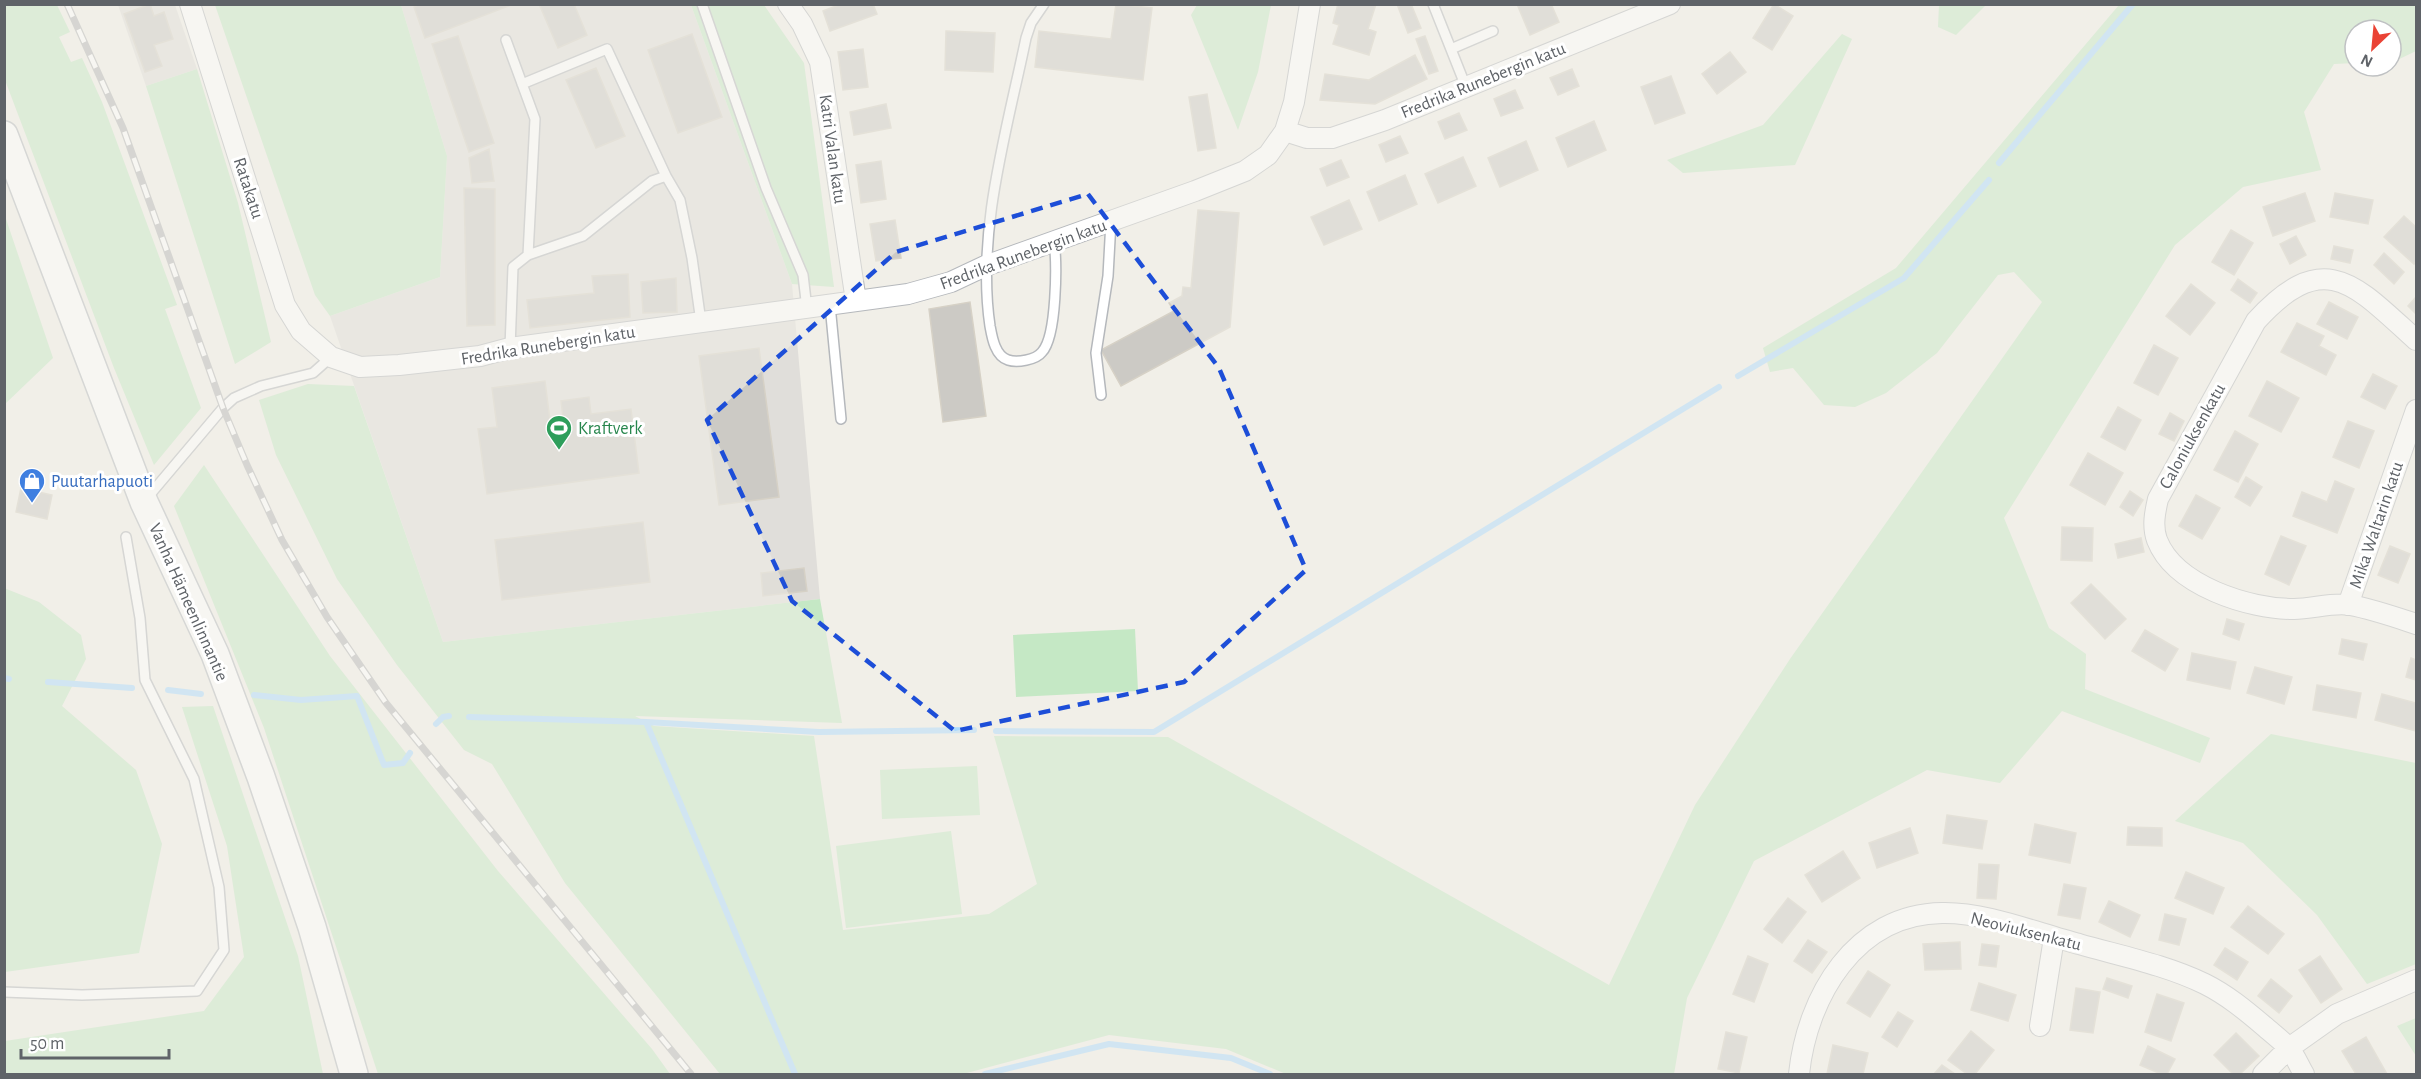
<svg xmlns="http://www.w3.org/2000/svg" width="2421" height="1079" font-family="'Alegreya Sans',sans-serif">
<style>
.industrial{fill:#e0deda}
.green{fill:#c5e8c5}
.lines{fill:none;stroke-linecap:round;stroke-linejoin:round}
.stream{stroke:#aadaff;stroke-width:6}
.building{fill:#cccac5;stroke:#d6d1c6;stroke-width:1.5}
.lane-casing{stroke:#b5b8bc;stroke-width:12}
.street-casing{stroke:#b5b8bc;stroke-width:22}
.secondary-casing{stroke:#b6babf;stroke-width:30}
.lane{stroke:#fff;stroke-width:9}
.street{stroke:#fff;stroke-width:20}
.secondary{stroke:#fff;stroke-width:27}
.rail-casing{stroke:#b6b7b8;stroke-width:7}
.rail{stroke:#fff;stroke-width:4.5;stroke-dasharray:14;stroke-linecap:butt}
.marked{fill:none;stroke:#1d4ed8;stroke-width:4.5;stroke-dasharray:12 8;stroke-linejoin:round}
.labels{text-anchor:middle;stroke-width:6;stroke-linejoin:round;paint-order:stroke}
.street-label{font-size:18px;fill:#5f6368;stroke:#fff}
.leisure-label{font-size:18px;fill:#27864d;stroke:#fff;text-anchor:start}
.shop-label{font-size:18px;fill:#366cbe;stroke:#fff;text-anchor:start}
</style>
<rect width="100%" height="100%" fill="#f1efe8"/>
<path class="industrial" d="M118,5h57l22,64 -51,17z
M401,5h290l101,279 28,315 -377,43 -113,-326 110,-39 7,-121z"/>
<path class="green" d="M5,4l52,1 13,27 -11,5 12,25 11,-4 20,44 75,203 -12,4 36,99 -47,57 -40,-97 -109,-288z
M215,5h186l46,151 -7,121 -110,39 -15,-21z
M691,5h73l40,58 30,224 -42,-3z
M1197,5h74l-13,67 -20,58 -47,-115z
M1939,5v-1l47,1 -30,30 -18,-8z
M2119,5h297v46l-25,12v-33h-36v33l-21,1 -30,48 17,58 -78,17 -68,58 -171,273 45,110 37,26 -1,35 125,49 -10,25 -138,-52 -62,72 -73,-13 -173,91 -67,137 -13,76h-388l-60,-25 -117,-14 -146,39h-243l-155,-191 -73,-119 -28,-14 -67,-85 -60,-86 -61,-124 -17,-55 49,-16 46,2 89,256 377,-43 22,124 -207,-7 19,10 160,10 29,194 146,-16 48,-30 -43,-148 174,1 441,248 86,-180 95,-146 252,-357 -28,-30 -16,3 -61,78 -51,40 -31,14 -31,-2 -31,-37 -23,4 -7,-24 133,-80z
M1842,34l10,5 -57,126 -112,8 -16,-13 96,-35z
M197,69l41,134 33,139 -36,22 -89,-278z
M5,216l48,142 -48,46 -1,-188z
M204,465l126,191 168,215 154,178 18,25h-292l-114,-346 -90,-222z
M4,588l35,14 42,33 5,24 -24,47 74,64 26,74 -23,109 -134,19z
M1135,629l3,62 -122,6 -3,-62z
M213,706l85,250 25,118h-318v-33l199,-30 40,-54 -17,-111 -45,-139z
M2271,734l145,29v201l-49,20 -50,-69 -74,-72 -68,-22z
M977,766l3,49 -98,4 -2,-49z
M951,831l11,83 -116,14 -10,-82z
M2416,1018v38l-19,-30z"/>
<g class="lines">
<path class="stream" d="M1999,163l134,-159
M1738,376l166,-98 85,-98
M4,678l5,1
M48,682l84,6
M168,690l33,4
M254,695l47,5 56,-4 27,69 19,-2 7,-10
M469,717l177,5 173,10 155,-2
M646,722l149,352
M436,724l7,-7 6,-1
M996,731l158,1 565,-345
M985,1074l124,-30 122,14 39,16"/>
</g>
<path class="building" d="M150,4l4,12 10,-4 9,27 -19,6 8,21 -17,6 -21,-58z
M420,4h94l-89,34 -11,-31z
M539,4h35l13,31 -29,13z
M841,4h32l4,10 -47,17 -7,-20z
M1116,4l36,4 -9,72 -108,-13 4,-36 72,8z
M1338,4h38l-8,25 8,3 -7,23 -36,-11 6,-19 -6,-2z
M1397,4h14l10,24 -13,5z
M1517,4h38l-3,2 7,16 -29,13z
M1774,4l19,12 -21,34 -19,-12z
M946,31l49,2 -2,39 -48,-2z
M692,34l30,83 -44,16 -30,-83z
M458,36l36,107 -25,9 -37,-108z
M1425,36l13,35 -9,3 -13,-35z
M863,49l5,38 -25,3 -5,-38z
M1730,52l16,20 -29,22 -15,-20z
M1415,55l12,24 -52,25 -55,-4 5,-26 44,6z
M596,68l29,68 -29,12 -30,-68z
M1572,69l7,17 -21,9 -8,-17z
M1671,76l14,37 -30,11 -14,-37z
M1515,90l8,18 -22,8 -7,-17z
M1207,94l9,54 -18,3 -9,-54z
M886,104l5,24 -37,7 -4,-23z
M1459,113l8,17 -22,9 -7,-17z
M1594,121l12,29 -38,17 -12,-29z
M1400,136l8,17 -22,9 -7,-17z
M1526,141l12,29 -38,17 -12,-29z
M489,149l5,32 -22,2 -3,-25z
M1463,157l13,29 -38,17 -13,-29z
M1341,160l8,17 -22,9 -7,-17z
M881,161l5,38 -25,4 -5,-38z
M1405,175l12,29 -38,17 -12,-29z
M464,188l31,1v136l-28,1z
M2305,193l10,28 -42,15 -10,-29z
M2335,193l38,7 -5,24 -38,-7z
M1349,200l13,29 -38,16 -13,-28z
M1198,210l41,3 -9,114 -109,59 -20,-36 73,-39 -5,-8 13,-7 1,-9 8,1z
M2404,216l12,11v34l-2,3 -30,-27z
M895,220l6,38 -25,3 -6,-37z
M2231,230l22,13 -19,32 -22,-13z
M2296,236l10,19 -16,9 -10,-20z
M2334,246l19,4 -3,13 -19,-4z
M2384,253l20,19 -10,12 -20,-19z
M628,274l2,43 -100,11 -3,-28 67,-7 -2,-17z
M676,278l1,34 -34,1 -2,-31z
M2238,279l19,14 -7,10 -19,-13z
M2191,284l24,19 -25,32 -24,-19z
M2416,297v17l-8,-8z
M970,302l16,114 -43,6 -14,-113z
M2329,302l29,15 -11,22 -30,-15z
M2297,323l27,13 -5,10 17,9 -10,20 -45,-23z
M2154,345l24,13 -20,37 -24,-12z
M759,348l20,149 -60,8 -20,-149z
M2373,374l24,12 -12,23 -24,-12z
M545,381l5,39 13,-2 -2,-17 28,-4 2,17 40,-5 8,64 -152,21 -9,-65 19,-2 -5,-39z
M2267,381l32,17 -18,34 -32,-16z
M2118,407l23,13 -16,30 -24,-13z
M2170,413l14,8 -10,20 -15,-7z
M2348,421l26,10 -15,37 -26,-11z
M2235,431l23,13 -20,38 -24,-12z
M2088,453l35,20 -18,32 -35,-20z
M2246,477l16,10 -12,19 -15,-9z
M2335,481l19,8 -17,44 -44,-17 9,-24 25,10z
M21,488l31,7 -5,24 -31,-7z
M2130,491l13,9 -10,16 -13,-9z
M2196,495l24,13 -18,31 -23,-13z
M643,522l7,60 -148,18 -7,-60z
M2062,527l31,1 -1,33 -31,-1z
M2281,536l25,10 -17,39 -24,-11z
M2141,538l3,14 -26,6 -3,-14z
M2390,546l20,8 -12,29 -20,-8z
M804,568l3,23 -44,5 -2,-23z
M2091,584l35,35 -21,20 -34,-36z
M2227,619l17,5 -5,16 -16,-6z
M2145,630l33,19 -13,22 -33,-20z
M2342,639l25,5 -4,16 -24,-6z
M2192,653l44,9 -6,27 -43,-9z
M2411,658l5,2v20l-10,-3z
M2255,667l37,10 -8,27 -37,-11z
M2317,685l44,8 -5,25 -43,-8z
M2382,694l34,9v28l-41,-11z
M1947,815l40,6 -5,28 -39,-6z
M2035,824l41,9 -6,30 -41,-8z
M2128,827l34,1v18l-35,-1z
M1910,828l8,25 -41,15 -8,-25z
M1843,851l17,27 -38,24 -17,-27z
M1979,864l20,1 -3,34 -19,-1z
M2186,872l38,16 -11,26 -38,-16z
M2064,884l22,4 -6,31 -22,-4z
M1788,898l18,14 -24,31 -18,-14z
M2109,901l31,14 -10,22 -31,-15z
M2248,906l36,28 -16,20 -37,-27z
M2165,914l21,5 -7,26 -20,-5z
M1808,940l19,12 -15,21 -18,-12z
M1960,942l1,27 -36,1 -2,-26z
M1982,944l17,2 -3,21 -17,-2z
M2225,948l23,14 -11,18 -23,-15z
M1748,956l20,8 -14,38 -21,-8z
M2320,956l22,33 -21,14 -22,-33z
M1868,971l22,14 -20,32 -23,-14z
M2107,978l25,8 -4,12 -25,-9z
M2271,979l21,17 -13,17 -21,-17z
M1979,983l37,12 -8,26 -37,-11z
M2076,988l24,4 -7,41 -23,-3z
M2157,994l27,9 -13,38 -26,-9z
M1898,1012l15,9 -16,26 -15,-10z
M1971,1031l23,19 -19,24h-8l-19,-14z
M1726,1032l21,5 -8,36 -21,-4z
M2236,1033l23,23 -19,18h-7l-19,-19z
M2366,1037l21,37h-31l-14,-23z
M1833,1045l35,8 -5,21h-36z
M2148,1046l27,13 -8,15h-6l-21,-9z
M1942,1065l13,9h-21z"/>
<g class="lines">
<g class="lane-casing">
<path id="lane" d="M702,4l64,184 37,87 4,34
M1044,4l-13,19 -5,15c-19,92 -50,194 -36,288 2,11 5,30 18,34 9,3 28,0 34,-8 15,-16 15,-89 12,-111
M1433,4l33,83
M506,40l29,79 -7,136
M1451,49l42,-18
M522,84l85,-35 59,127
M830,305l11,114
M510,348l3,-81 15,-12 55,-19 69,-55 14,-5 14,24 12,58 9,64
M1101,395l-5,-42 12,-77 3,-55
M147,498l76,-90 11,-10 27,-12 52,-13 18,-16
M4,992l78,3 115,-4 27,-41 -5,-63 -25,-108 -49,-99 -5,-62 -14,-81"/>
</g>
<g class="street-casing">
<path id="street" d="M190,4l95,301 16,26 30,26 29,10 39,-2 81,-9 30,-8 398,-54 43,-12 34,-16 210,-75 50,-20 23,-16 17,-24 9,-29 16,-98
M788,4l14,20 18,38 36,239
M1285,131l22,7h25l53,-18 285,-116
M2416,340c-60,-54 -91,-95 -160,-19l-98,178c-3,13 -6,27 -1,41 18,46 92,69 137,69 18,0 39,-7 56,-4 22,4 45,12 66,19
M2348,605l68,-195
M2040,1026l14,-88
M1799,1074c8,-77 56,-160 143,-161 44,-1 94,20 137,31 42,12 87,21 126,40 22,11 40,26 59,42 8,7 17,14 24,21 7,8 11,19 16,27
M2263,1074l26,-26 48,-34 79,-34"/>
</g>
<g class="secondary-casing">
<path id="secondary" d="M4,135l140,367 71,152 46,123 51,150 42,147"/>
</g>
<use href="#lane" class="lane"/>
<use href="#street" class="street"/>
<use href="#secondary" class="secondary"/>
<g class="rail-casing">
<path id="rail" d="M67,4l56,124 100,280 24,57 35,75 45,77 59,86 305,371"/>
</g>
<use href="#rail" class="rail"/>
</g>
<path d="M0 0H2421V1079H0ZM1088,194l131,174 87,202 -122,112 -229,49 -163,-130 -85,-181 189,-168z" fill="#f1efe8" fill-opacity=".55" fill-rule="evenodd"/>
<path class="marked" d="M1088,194l131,174 87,202 -122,112 -229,49 -163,-130 -85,-181 189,-168z"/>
<defs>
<g id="stadium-pin" transform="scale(1.35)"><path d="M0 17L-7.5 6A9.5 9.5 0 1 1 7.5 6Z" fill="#2e9e5b" stroke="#fff"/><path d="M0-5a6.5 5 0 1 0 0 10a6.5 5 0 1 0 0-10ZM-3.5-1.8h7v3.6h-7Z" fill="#fff"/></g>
<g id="shop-pin" transform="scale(1.35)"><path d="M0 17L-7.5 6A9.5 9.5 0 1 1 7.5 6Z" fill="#3f7fe0" stroke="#fff"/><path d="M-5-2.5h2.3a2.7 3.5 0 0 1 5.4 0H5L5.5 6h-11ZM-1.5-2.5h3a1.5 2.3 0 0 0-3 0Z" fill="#fff"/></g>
</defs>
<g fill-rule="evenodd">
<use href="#stadium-pin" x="559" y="428"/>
<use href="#shop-pin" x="32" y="481"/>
</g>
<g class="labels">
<g class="street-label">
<text transform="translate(1483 80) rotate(-22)" y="6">Fredrika Runebergin katu</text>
<text transform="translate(833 149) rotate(82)" y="6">Katri Valan katu</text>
<text transform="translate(249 188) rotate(72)" y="6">Ratakatu</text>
<text transform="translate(1023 254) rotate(-20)" y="6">Fredrika Runebergin katu</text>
<text transform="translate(548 345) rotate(-9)" y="6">Fredrika Runebergin katu</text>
<text transform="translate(2192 436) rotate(-61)" y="6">Caloniuksenkatu</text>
<text transform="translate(2376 525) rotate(-71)" y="6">Mika Waltarin katu</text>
<text transform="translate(189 602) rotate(66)" y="6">Vanha Hämeenlinnantie</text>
<text transform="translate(2026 931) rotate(14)" y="6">Neoviuksenkatu</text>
</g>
<g class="leisure-label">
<text x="578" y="434">Kraftverk</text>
</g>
<g class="shop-label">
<text x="51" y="487">Puutarhapuoti</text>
</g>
</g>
<rect width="2421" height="1079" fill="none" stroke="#5f6368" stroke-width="12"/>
<g transform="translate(2373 48) rotate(206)"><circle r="28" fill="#ffffff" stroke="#bfc1c3" stroke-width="1.5"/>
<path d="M0-4.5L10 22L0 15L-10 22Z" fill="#ea4335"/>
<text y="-9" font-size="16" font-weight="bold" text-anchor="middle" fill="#5f6368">N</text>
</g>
<path d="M21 1049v9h148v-9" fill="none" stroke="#5f6368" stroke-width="3"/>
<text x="30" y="1049" font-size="18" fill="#5f6368" stroke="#ffffff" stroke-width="4.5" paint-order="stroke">50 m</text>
</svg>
